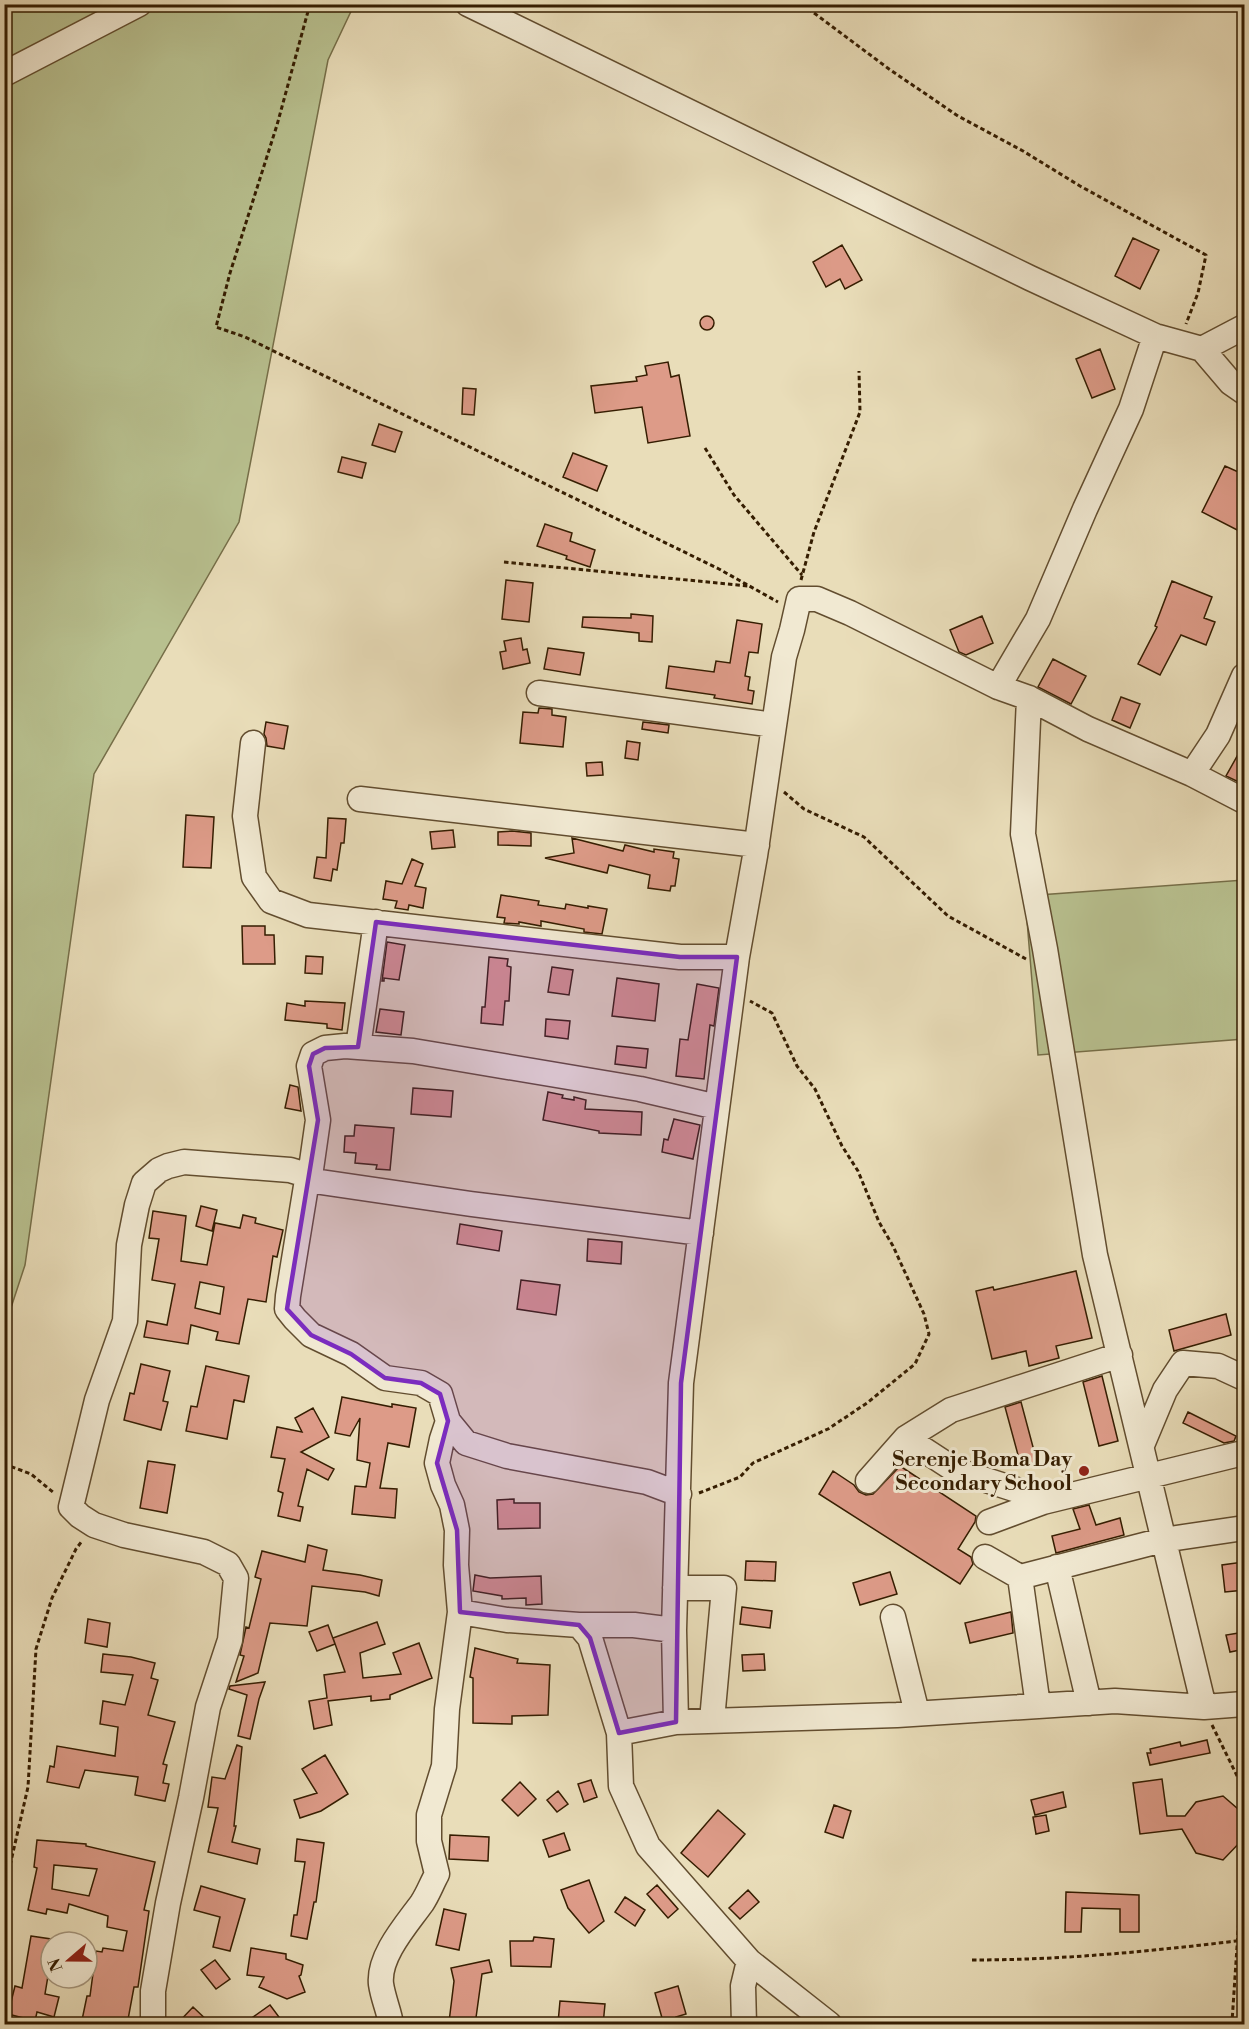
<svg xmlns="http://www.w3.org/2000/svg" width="1249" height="2029" font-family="'Libre Bodoni',serif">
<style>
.green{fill:#b8c08f;stroke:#766e48;stroke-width:1.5}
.building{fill:#dd9b88;stroke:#351d01;stroke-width:1.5;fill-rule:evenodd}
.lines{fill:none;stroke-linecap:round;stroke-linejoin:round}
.minor-casing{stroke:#624d2f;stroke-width:27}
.path{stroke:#351d01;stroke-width:3;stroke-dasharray:4.5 3;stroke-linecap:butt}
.minor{stroke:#f1e9d2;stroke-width:24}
.marked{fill:#7b2cbf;fill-opacity:0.2;stroke:#7b2cbf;stroke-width:4.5;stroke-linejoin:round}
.poi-dot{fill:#8f2418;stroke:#f1e9d2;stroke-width:2}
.labels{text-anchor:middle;stroke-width:6;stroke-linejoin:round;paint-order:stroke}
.poi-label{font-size:21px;font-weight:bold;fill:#351d01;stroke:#f1e9d2;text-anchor:end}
</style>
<rect width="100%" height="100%" fill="#e9ddb9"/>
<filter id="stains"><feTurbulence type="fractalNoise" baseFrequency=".00333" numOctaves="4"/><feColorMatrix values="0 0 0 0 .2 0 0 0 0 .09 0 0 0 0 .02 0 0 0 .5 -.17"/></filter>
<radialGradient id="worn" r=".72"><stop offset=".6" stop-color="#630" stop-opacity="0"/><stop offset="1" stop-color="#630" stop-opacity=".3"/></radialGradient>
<path class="green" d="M5,5h349l-26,55 -89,462 -145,252 -69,491 -20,61z
M1244,880v159l-206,16 -13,-159z"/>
<path class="building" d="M1133,238l26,12 -19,39 -25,-13z
M842,245l20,35 -17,9 -5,-10 -14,8 -13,-25z
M700 323a7 7 0 1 1 14 0a7 7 0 1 1-14 0Z
M1100,349l15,40 -23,9 -16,-39z
M668,362l3,15 8,-2 11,61 -42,7 -6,-36 -47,6 -4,-27 46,-5 -1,-4 11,-2 -2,-9z
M463,388l13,1 -2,26 -12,-1z
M379,424l23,8 -7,20 -23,-7z
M573,453l34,13 -10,25 -34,-14z
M342,457l24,6 -4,15 -24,-6z
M1225,466l20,9v59l-43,-22z
M545,524l27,9 -2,8 25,9 -5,17 -24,-8 1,-3 -30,-10z
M506,580l27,3 -4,39 -27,-3z
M1172,581l40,16 -8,21 11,4 -9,23 -25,-10 -21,40 -22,-11 19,-37 -2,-1z
M631,614l22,2 -1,26 -13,-1v-8l-57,-6 1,-10 48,1z
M982,616l11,27 -27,12 -7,-3 -9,-22z
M737,620l25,4 -4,29 -9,-1 -4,24 5,1 -2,13 6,1 -2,13 -38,-6 1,-3 -49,-7 3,-22 45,6 2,-11 14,2z
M521,638l2,12 4,-1 3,14 -27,6 -3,-17 6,-1 -2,-10z
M548,648l36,5 -4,22 -36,-6z
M1053,659l33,17 -15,28 -33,-17z
M1121,697l19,7 -10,24 -18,-8z
M539,708l13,1v6l14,2 -3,30 -43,-4 3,-31 15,1z
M266,722l22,4 -4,23 -17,-3 -1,-8 -2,-4z
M643,722l26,3 -1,8 -26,-4z
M627,741l13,2 -2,17 -13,-2z
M1245,742v43l-19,-9z
M602,762l1,13 -16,1 -1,-13z
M186,815l28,2 -3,51 -28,-1z
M328,818l18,1 -2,24h-3l-4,27 -4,-1 -2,12 -17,-3 3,-21 9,1z
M453,830l2,17 -23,2 -2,-17z
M512,831l19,2v13l-33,-1v-13z
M572,838l51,13 2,-6 29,7v-3l20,3 -1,6 6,1 -4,27h-4l-1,5 -22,-3 2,-13 -41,-10 -2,8 -62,-15 29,-5z
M412,859l11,5 -8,22 11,2 -3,20 -14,-3 -1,5 -13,-2 2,-7 -14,-2 3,-18 16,3z
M501,895l38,6 -1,4 27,4 1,-5 22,4v-2l19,3 -5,25 -18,-2v-3l-43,-8v5l-22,-4v2l-15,-1 1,-5 -8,-1z
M242,926h23v9h9l1,29h-32z
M387,942l18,3 -6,35 -15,-2v3h-2z
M306,956l17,1 -1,17 -17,-1z
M489,957l19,2 -1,7 4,1 -2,34h-4l-2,24 -22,-2 1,-16h3z
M552,967l21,3 -4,25 -21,-3z
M617,978l42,6 -4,37 -43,-5z
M697,984l22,4 -5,38 -4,-1 -6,54 -28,-3 4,-37 8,1z
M305,1001l40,2 -3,27 -15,-2v-4l-42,-4 2,-17 18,3z
M380,1009l24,3 -3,23 -25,-3z
M546,1019l24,2 -2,18 -23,-3z
M617,1046l31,3 -2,19 -31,-4z
M290,1085l8,2 3,24 -16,-3z
M413,1088l40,3 -2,26 -40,-3z
M548,1092l15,3 -1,3 12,2v-3l12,3 -1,9 57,3 -1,23 -42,-2v-2l-56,-11z
M674,1119l26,6 -7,34 -31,-7 2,-13 4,1z
M355,1125l39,3 -4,42 -14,-1 1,-4 -22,-2 1,-10 -12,-1 1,-16h9z
M201,1206l16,4 -5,21 -16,-5z
M153,1211l33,5 -5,45 26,4 8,-42 25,5 3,-13 13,3 -1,5 28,7 -6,27 -4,-1 -7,46 -18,-3 -9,45 -23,-4 2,-8 -27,-7 -3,19 -44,-7 3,-16 20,4 8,-41 -23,-4 7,-41 -10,-1zM200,1282l24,5 -4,27 -25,-6z
M460,1224l42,7 -3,20 -42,-7z
M588,1239l34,3 -1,22 -34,-3z
M1076,1271l16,67 -36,8 3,12 -30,8 -3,-15 -34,8 -16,-68 17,-4 1,3z
M521,1280l39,5 -4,30 -39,-6z
M1226,1314l5,21 -57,16 -5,-21z
M141,1364l29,7 -7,30 5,1 -7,28 -37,-10 6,-27 4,1z
M206,1366l43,10 -5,26 -10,-2 -7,39 -41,-8 5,-25 6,1z
M1102,1376l16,65 -19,5 -16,-64z
M342,1397l50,10v-3l24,4 -7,39 -21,-4 -8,45 17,1 -2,29 -43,-4 3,-28 11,1 4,-24 -13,-3 3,-42 -10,18 -15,-3z
M1021,1402l16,60 -16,4 -16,-59z
M313,1408l16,29 -28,15 33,17 -6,11 -21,-11 -9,37 5,1 -3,14 -22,-5 5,-23 -5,-2 7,-32 -14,-2 6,-30 25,5 -7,-14z
M1188,1412l48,24 -2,5 -10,2 -41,-20z
M148,1461l27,4 -8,48 -27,-5z
M900,1466l76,50 -1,6 -17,27 13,8 2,7 -13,20 -141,-90 14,-23 21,14 5,7 7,3 7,-1z
M514,1499v4h26v25l-42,1 -1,-29z
M1089,1505l7,20 24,-7 4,17 -68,18 -4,-17 28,-7 -7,-20z
M308,1545l19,5 -4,20 37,5 22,5 -3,16 -14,-4 -53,-6 -5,40 -37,-3 -12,50 -22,9 8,-26 -4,-1 6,-28 3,1 12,-49 -6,-2 7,-26 43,11z
M746,1561l30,1 -1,19 -30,-1z
M1243,1562l2,28 -20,2 -3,-27z
M890,1572l7,22 -37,11 -7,-22z
M475,1575l15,3 51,-2 1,28 -16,1v-7l-24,1v-3l-29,-5z
M742,1607l30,4 -2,17 -30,-4z
M1011,1612l2,21 -43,10 -5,-20z
M88,1619l22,4 -3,24 -22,-4z
M377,1622l8,22 -25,9 3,25 38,-4 -8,-21 26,-10 13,35 -42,17v4l-19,2v-5l-43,5 4,24 -18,4 -5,-28 18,-3 -3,-23 21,-3 -12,-34z
M328,1625l7,19 -18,7 -8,-19z
M1245,1632v17l-15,3 -4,-17z
M475,1648l43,11 -1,4 33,2 -2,50 -36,1v8l-39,-1v-45l-3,-1z
M103,1654l28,3 24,6 -4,15 7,2 -10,35 27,7 -12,42 4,1 -4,18 6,1 -4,17 -30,-6 3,-18 -53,-7 -6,18 -32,-6 3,-16 4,1 3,-21 58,10 3,-29 -18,-3 3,-23 22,4 8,-30 -32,-3z
M764,1654l1,16 -22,1 -1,-16z
M265,1682l-6,17 -9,40 -12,-3 9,-41 -18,-6 1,-3z
M1207,1740l3,13 -60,12 -3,-12h4l-1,-4 30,-7 1,4z
M237,1745l5,2 -8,79h2l-4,16 28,7 -3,15 -49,-12 10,-44 -10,-1 4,-30 13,2z
M325,1755l23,39 -27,17 -21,7 -6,-18 23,-7 -15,-24z
M1162,1779l5,37h18l11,-14 27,-6 15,13 7,15v13l-22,23 -27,-7 -14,-24 -42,5 -7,-51z
M591,1780l6,17 -13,5 -6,-18z
M520,1782l16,17 -18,17 -16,-16z
M558,1791l10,13 -11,8 -10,-12z
M1063,1792l3,15 -31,8 -4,-15z
M834,1805l17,6 -8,27 -18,-6z
M718,1810l27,24 -37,43 -27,-24z
M1046,1815l3,16 -13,3 -3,-17z
M564,1833l6,17 -21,7 -6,-17z
M450,1835l39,2 -1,24 -39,-2z
M297,1839l27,4 -8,59h-2l-7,37 -16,-3 3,-21h3l8,-53 -10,-1z
M37,1840l49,4v2l69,16 -11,48 5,1 -11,76h-4l-7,38h-24l-21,-5 5,-24h3l6,-45 6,1 1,-4 20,3 4,-20 -20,-4 1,-11 -39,-12 -2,9 -20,-4 -1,5 -18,-4 9,-42 -3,-1zM54,1865l43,4 -8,27 -37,-7z
M589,1880l15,41 -15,12 -21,-25 -7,-18z
M657,1885l21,24 -10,9 -21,-24z
M201,1886l44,13 -15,52 -17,-4 7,-30 -26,-7z
M748,1890l11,12 -19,17 -11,-11z
M1066,1892l73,3v37h-19v-23l-38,-1 -1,24h-16z
M625,1897l20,13 -10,16 -20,-14z
M444,1909l22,5 -7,36 -23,-5z
M31,1936l20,3v19l-6,36 14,3 -5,20 -17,-5 -2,9 -27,-7 7,-28 7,2z
M534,1937l20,2 -3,28 -40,-1 -1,-25h23z
M251,1948l35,6v5l17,6 -2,10 -2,1 6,16 -18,7 -28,-12 5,-10 -17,-2z
M215,1960l15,19 -14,10 -15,-19z
M489,1960l3,12 -10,2 -7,51 -26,-3 5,-41 -3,-13z
M678,1986l8,28 -10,3 3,8h-15l-9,-32z
M560,2001l45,3 -2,21 -45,-2z
M270,2005l9,12 -10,8h-27z
M193,2007l19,18h-36z"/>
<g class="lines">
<g class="minor-casing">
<path id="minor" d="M468,4l562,274 125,58 47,13 42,-22
M4,74l135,-70
M1202,349l29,34 13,9
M998,687l40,-68 47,-110 46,-100 24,-73
M539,693l235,32
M1029,698l-6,136 22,115 50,306 109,452
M253,743l-8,73 9,61 17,24 37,14 372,42h57
M1192,774l26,-39 26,-59
M360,799l397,46
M358,1047l18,-125
M307,1180l164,24 230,29
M906,1438l49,32 62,20 26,12
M1142,1445l23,-55 18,-27 35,3 26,12
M868,1481l38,-43 45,-28 169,-55
M679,1494l-32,-12 -140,-26 -41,-13 -18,-22 -8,-27 -19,-11 -36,-5 -34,-24 -40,-19 -16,-16 -8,-10 1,-13 19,-116 3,-4 8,-56 -9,-54 4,-12 12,-6 20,-2 68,5 227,38 77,18
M989,1522l54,-20 196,-48
M985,1557l35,20 143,-37 81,-12
M1057,1567l32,136
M1020,1577l18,129
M675,1588h49l-12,132
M460,1612l47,8 72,5 11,13 29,95 2,53 27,60 101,115 80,63
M893,1617l24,96
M579,1625h55l40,5
M676,1722l-2,-92 7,-247 56,-426 18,-101 29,-199 8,-27 7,-31h18l33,14 148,74 31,11 59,31 104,45 52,27
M619,1733l57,-11 221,-7 218,-14 89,6 40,-3
M153,2024v-33l15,-88 23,-105 17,-91 22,-67 6,-62 -8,-14 -24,-12 -80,-17 -30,-10 -14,-9 -9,-9 26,-107 28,-79 4,-76 8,-40 7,-22 15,-13 9,-4 16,-4 106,8 20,6
M391,2024c-2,-13 -8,-26 -10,-40 -3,-28 26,-60 41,-81 6,-9 10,-20 15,-29l-8,-33v-26l15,-49 3,-57 13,-97 -4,-47 1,-35 -5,-25 -9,-20 -6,-22 5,-24 6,-18
M744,2024l-1,-38 6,-25"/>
</g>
<path class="path" d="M310,4l-33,121 -47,148 -14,54 29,10 474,232 59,33
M802,4l87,65 69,47 65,35 57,35 126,69 -8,38 -12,31
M705,448l29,47 68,80
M504,562l244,24
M801,580l13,-48 46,-120 -1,-41
M784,792l20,17 60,28 84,79 78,43
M4,1464l27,10 23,19
M699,1493l41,-16 13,-14 75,-34 39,-26 48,-39 14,-30 -5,-20 -31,-68 -14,-24 -21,-51 -16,-25 -27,-57 -18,-23 -25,-53 -22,-12
M1212,1725l32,65
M4,1947l2,-64 22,-96 8,-138 16,-51 24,-49 6,-8
M972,1960c92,0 182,-9 272,-20
M1234,2024l-2,-2 10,-150 2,-4"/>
<use href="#minor" class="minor"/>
</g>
<path class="marked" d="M376,922l304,35h57l-56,426 -5,339 -57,11 -29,-95 -11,-13 -119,-13 -3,-82 -20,-67 11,-42 -8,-27 -19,-11 -36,-5 -34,-24 -40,-19 -24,-26 31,-189 -9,-54 4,-12 12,-6 33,-1z"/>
<circle class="poi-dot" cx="1084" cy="1471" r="6"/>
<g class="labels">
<g class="poi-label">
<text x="1072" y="1466">Serenje Boma Day<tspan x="1072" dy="24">Secondary School</tspan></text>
</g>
</g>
<rect width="1249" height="2029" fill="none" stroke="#e9ddb9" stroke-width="24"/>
<rect x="6" y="6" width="1237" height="2017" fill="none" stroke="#351d01" stroke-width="3"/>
<rect x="12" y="12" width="1225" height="2005" fill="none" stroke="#351d01" stroke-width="1.5"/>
<g transform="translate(69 1960) rotate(250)"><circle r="28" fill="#f1e9d2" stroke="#a6977e" stroke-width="1.5"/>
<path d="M0-4.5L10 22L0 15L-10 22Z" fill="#8f2418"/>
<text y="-9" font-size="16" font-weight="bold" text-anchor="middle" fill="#351d01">N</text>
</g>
<rect width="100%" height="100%" filter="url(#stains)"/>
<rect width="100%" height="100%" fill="url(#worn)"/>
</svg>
